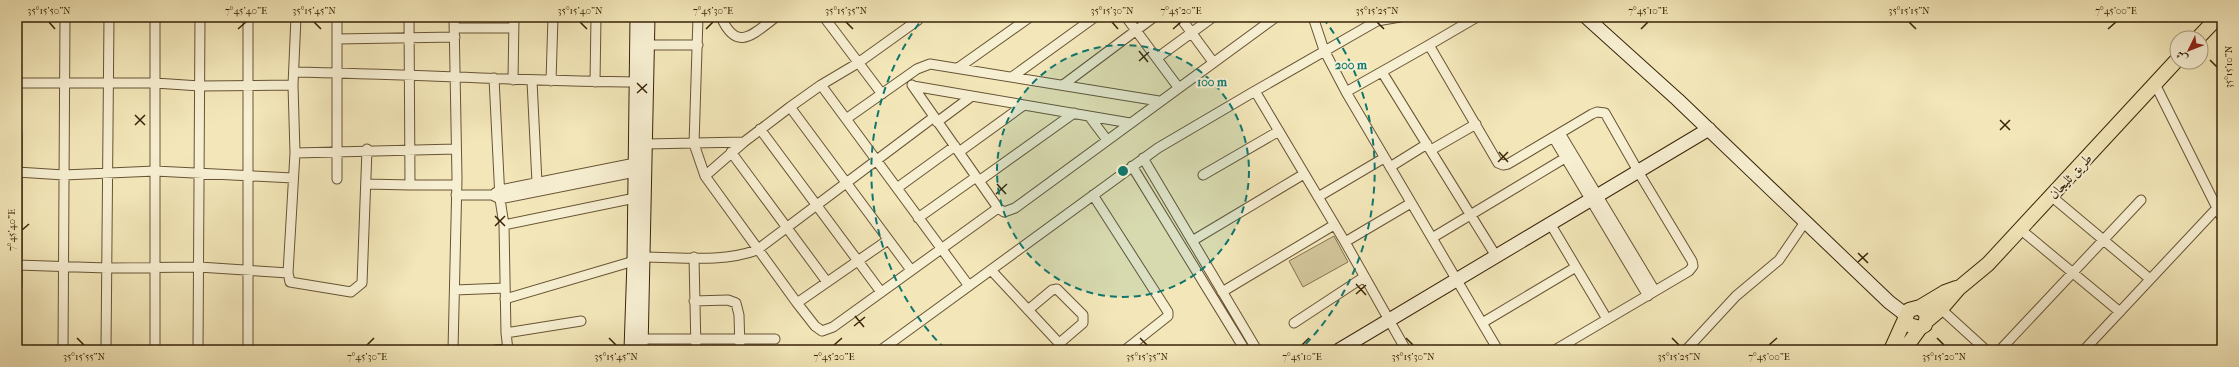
<svg xmlns="http://www.w3.org/2000/svg" width="2239" height="367" font-family="'IM FELL French Canon',Amiri,serif">
<style>
.garden{fill:#d3c69b;stroke:#867452}
.lines{fill:none;stroke-linecap:round;stroke-linejoin:round}
.street-casing{stroke:#685434;stroke-width:11}
.secondary-casing{stroke:#392308;stroke-width:15}
.primary-casing{stroke:#392308;stroke-width:16}
.street{stroke:#f7efd2;stroke-width:9}
.secondary{stroke:#f7efd2;stroke-width:13}
.primary{stroke:#f3e7b9;stroke-width:14}
.ticks{fill:none;stroke:#392308;stroke-width:1.5}
.ring{fill:none;stroke:#0f766e;stroke-width:2;stroke-dasharray:7 5}
.labels{text-anchor:middle;stroke-width:4;stroke-linejoin:round;paint-order:stroke}
.street-label{font-size:14px;fill:#392308;stroke:#f7efd2}
.centre{fill:#0f766e;stroke:#f7efd2;stroke-width:2}
.ring-label{font-size:12px;text-anchor:middle;font-weight:bold;fill:#0f766e;stroke:#f7efd2;stroke-width:4;stroke-linejoin:round;paint-order:stroke}
.neatline{fill:none;stroke:#392308;stroke-width:1.5}
.ticks-label{font-size:10px;text-anchor:middle;fill:#392308}
</style>
<rect width="100%" height="100%" fill="#f3e7b9"/>
<filter id="stains"><feTurbulence type="fractalNoise" baseFrequency=".005" numOctaves="4"/><feColorMatrix values="0 0 0 0 .2 0 0 0 0 .09 0 0 0 0 .02 0 0 0 .5 -.17"/></filter>
<radialGradient id="worn" r=".72"><stop offset=".6" stop-color="#630" stop-opacity="0"/><stop offset="1" stop-color="#630" stop-opacity=".3"/></radialGradient>
<path class="garden" d="M1334,236l14,26 -45,25 -14,-26z"/>
<g class="lines">
<g class="street-casing">
<path id="street" d="M296,17l-3,68 2,68 -7,120 2,9 61,10 11,-9 5,-134
M409,17l1,168h47
M698,17l-4,127 11,32 92,127 18,23 7,5 11,-4 165,-119 6,4 11,-4 261,-191
M721,17c16,36 32,17 55,0
M824,17l58,77
M1126,17l52,70
M1180,17l33,45
M1313,17l11,33 22,42
M454,28h60
M337,39l118,-2
M648,45h50
M1429,45l48,-28
M1157,58l56,-41
M958,68l72,-51
M294,72c114,2 228,9 342,10
M1382,72l114,184
M1012,77l83,-60
M494,78l6,121 4,26 2,108 2,17
M513,80l1,-63
M532,81l5,102
M551,81l2,-64
M595,82l1,-65
M17,83h138l45,3 93,-1
M2155,84l67,134
M821,85l148,201
M912,85l86,123
M1063,85l91,-68
M913,86l217,37
M1255,91l122,-70 23,-4
M790,107l121,163
M1089,116l18,24
M846,119l71,-50 13,-5 229,37
M937,122l35,-26
M760,129l121,163
M17,133v153
M1560,133l95,158
M1553,137l95,159
M646,144l98,-2
M1431,150l45,-26
M731,152l96,130
M959,152l65,-47
M295,153l161,-4
M1143,158l114,192
M1132,166l113,184
M1390,167l37,-23
M17,172l47,3 91,-4 138,7
M1203,175l76,-44
M705,176l39,-34 46,-35 31,-22 37,-22 60,-43 1,-3
M337,179v-162
M979,181l95,-68
M366,184l44,1
M897,188l58,-42
M495,193l5,-3 140,-28
M456,195h36l8,4 140,-28
M1093,195l75,117v4l-5,4 -38,30
M2051,196l99,83
M1318,197l66,-39
M918,218l58,-41
M504,225l131,-27
M2020,229l100,83
M1554,230l53,89
M1432,238l133,-80
M1192,241l112,-67
M1345,242l66,-39
M644,257c36,0 78,6 113,-7l177,-133
M694,257l2,93
M17,265l90,3 92,-1 89,6
M991,270l67,72 4,-1 21,-18v-8l-26,-26 -5,1 -24,20
M455,290l50,-2
M1222,292l112,-67
M505,299l129,-38
M694,301l34,-1 8,3 3,12 1,35
M797,303l91,-63
M1941,309l45,41
M1294,323l70,-46
M1482,323l94,-56
M506,333l75,-12
M636,339h139
M63,350l2,-333
M106,350l3,-333
M155,350v-333
M198,350l2,-333
M248,350v-333
M453,350l4,-172 -3,-161
M495,350l13,-1
M881,350l277,-202 97,-57 90,151 61,108
M1498,350l-152,-258 83,-47 69,118 5,2 5,-1 84,-50 5,-2 8,1 37,65 50,83 1,5 -4,5 -134,79
M1686,350l50,-54 43,-36 26,-38
M2000,350l141,-150
M2084,350l133,-142"/>
</g>
<g class="secondary-casing">
<path id="secondary" d="M1586,17l92,83 211,202 17,13
M631,350l3,-89 3,-244
M641,350l7,-333
M1339,350l370,-221"/>
</g>
<g class="primary-casing">
<path id="primary" d="M2198,38l20,-21
M1920,307l25,-15 11,-4
M1928,320l13,-11 18,-21 29,-24 189,-204
M1891,350l18,-40 11,-3 7,8 -2,10 -5,3 -11,-3 -3,-5
M1904,350l16,-22"/>
</g>
<use href="#street" class="street"/>
<use href="#secondary" class="secondary"/>
<use href="#primary" class="primary"/>
</g>
<path class="ticks" d="M49,22l6,7M314,22l7,7M580,22l7,7M846,22l7,7M1112,22l6,7M1377,22l7,7M1909,22l7,7M238,29l8,-7M706,29l7,-7M1173,29l8,-7M1641,29l7,-7M2108,29l8,-7M1139,51l9,11M2210,60l7,7M1139,61l10,-9M637,83l10,10M637,93l10,-9M135,115l10,10M2000,120l10,10M135,125l10,-10M2000,130l10,-10M1499,152l9,10M1498,162l10,-10M997,184l9,10M996,194l11,-10M495,216l10,10M495,226l10,-10M22,230l7,-6M1858,253l10,10M1858,262l10,-9M1356,284l10,11M1356,294l10,-9M855,316l9,11M854,326l11,-9M77,338l7,7M609,338l7,7M1140,338l7,7M1406,338l7,7M1672,338l7,7M1937,338l7,7M367,345l7,-7M834,345l8,-7M1302,345l7,-7M1769,345l8,-7"/>
<circle cx="1123" cy="171" r="126" fill="#0f766e" fill-opacity=".12"/>
<g class="ring">
<circle cx="1123" cy="171" r="126"/>
<path d="M945 349A252 252 0 0 1 923 18M1323 18A252 252 0 0 1 1301 349"/>
</g>
<g class="labels">
<g class="street-label">
<text transform="translate(2070 176) rotate(-47)" y="5">طريق ثليجان</text>
</g>
</g>
<circle cx="1123" cy="171" r="6" class="centre"/>
<g class="ring-label">
<text x="1351" y="69">200 m</text>
<text x="1212" y="86">100 m</text>
</g>
<rect width="2239" height="367" fill="none" stroke="#f3e7b9" stroke-width="44"/>
<g transform="translate(2189 50) rotate(227)"><circle r="19" fill="#f7efd2" stroke="#ab9d81"/>
<path d="M0-3L7 15L0 10L-7 15Z" fill="#8f2418"/>
<text y="-6" font-size="11" font-weight="bold" text-anchor="middle" fill="#392308">ش</text>
</g>
<rect x="22" y="22" width="2195" height="323" class="neatline"/>
<g class="ticks-label">
<text x="49" y="14">35°15'50"N</text>
<text x="246" y="14">7°45'40"E</text>
<text x="314" y="14">35°15'45"N</text>
<text x="580" y="14">35°15'40"N</text>
<text x="713" y="14">7°45'30"E</text>
<text x="846" y="14">35°15'35"N</text>
<text x="1112" y="14">35°15'30"N</text>
<text x="1181" y="14">7°45'20"E</text>
<text x="1377" y="14">35°15'25"N</text>
<text x="1648" y="14">7°45'10"E</text>
<text x="1909" y="14">35°15'15"N</text>
<text x="2116" y="14">7°45'00"E</text>
<text transform="translate(2228 67) rotate(-90)" y="4">35°15'10"N</text>
<text transform="translate(11 230) rotate(-90)" y="4">7°45'40"E</text>
<text x="84" y="360">35°15'55"N</text>
<text x="367" y="360">7°45'30"E</text>
<text x="616" y="360">35°15'45"N</text>
<text x="834" y="360">7°45'20"E</text>
<text x="1147" y="360">35°15'35"N</text>
<text x="1302" y="360">7°45'10"E</text>
<text x="1413" y="360">35°15'30"N</text>
<text x="1679" y="360">35°15'25"N</text>
<text x="1769" y="360">7°45'00"E</text>
<text x="1944" y="360">35°15'20"N</text>
</g>
<rect width="100%" height="100%" filter="url(#stains)"/>
<rect width="100%" height="100%" fill="url(#worn)"/>
</svg>
